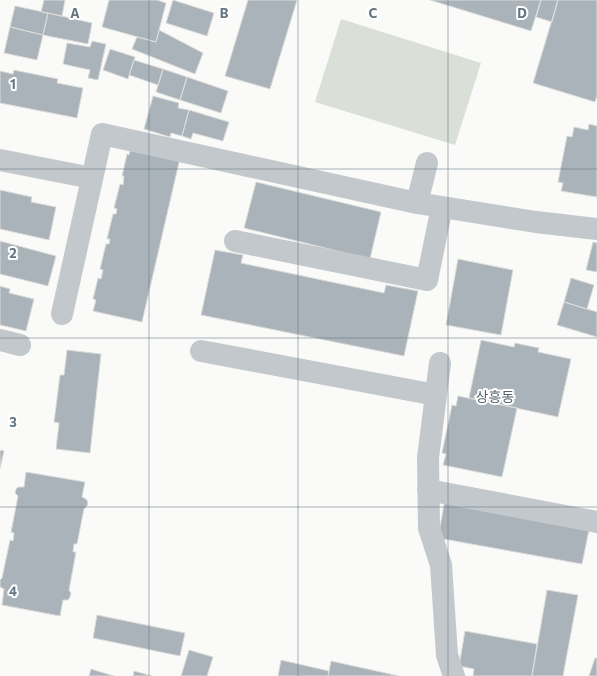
<svg xmlns="http://www.w3.org/2000/svg" width="597" height="676" font-family="Commissioner,'Noto Sans KR',sans-serif">
<style>
.green{fill:#dadfd7}
.building{fill:#aab3b9;stroke:#dcdcda}
.lines{fill:none;stroke-linecap:round;stroke-linejoin:round}
.minor{stroke:#c3c8cc;stroke-width:22}
.grid{fill:none;stroke:#657683;stroke-width:1;stroke-opacity:0.55}
.labels{text-anchor:middle;stroke-width:4;stroke-linejoin:round;paint-order:stroke}
.quarter-label{font-size:14px;fill:#57646e;stroke:#fff}
.grid-label{font-size:13px;text-anchor:middle;font-weight:bold;fill:#657683;stroke:#fff;stroke-width:4;stroke-linejoin:round;paint-order:stroke}
</style>
<rect width="100%" height="100%" fill="#fafaf8"/>
<path class="green" d="M341,19l140,44 -26,82 -140,-43z"/>
<path class="building" d="M44,0h21l-3,16 -21,-4z
M109,0h48l9,3 -10,39 -54,-15z
M173,0l41,13 -7,23 -41,-13z
M248,0h49l-27,89 -45,-13z
M430,0h111l-10,31z
M541,0h17l-6,22 -16,-5z
M558,0h39v96l-2,6 -62,-19z
M15,6l33,7 -5,22 -33,-8z
M48,13l44,10 -4,21 -45,-9z
M10,27l33,8 -6,25 -33,-7z
M159,30l44,23 -8,21 -63,-25 5,-12 19,5z
M92,41l14,3 -8,36 -10,-2 2,-8 -27,-6 4,-21 23,4z
M110,49l25,8 -7,22 -25,-9z
M134,60l29,9 -5,16 -29,-10z
M163,69l24,8 -7,23 -24,-8z
M14,70l44,9 -1,4 26,5 -6,30 -77,-15v-32l13,3z
M187,77l41,14 -7,22 -41,-13z
M153,96l26,7 -1,5 11,2 -7,26 -11,-3 -1,4 -26,-8z
M189,110l40,12 -6,19 -30,-8 -2,6 -9,-3z
M589,124l8,2v71l-36,-6 2,-8 -5,-1 9,-46 5,1 2,-10 14,3z
M132,143l49,11 -39,168 -49,-11 3,-11 -3,-1 5,-21 3,1 2,-9 -3,-1 6,-25h3l1,-5h-3l6,-25h3l1,-5 -3,-1 6,-24 3,1 1,-9h-2l5,-22 2,1z
M256,182l125,30 -11,47 -126,-31z
M0,190l32,7 -1,5 25,5 -7,33 -49,-11z
M0,241l56,15 -8,30 -48,-12z
M593,242l4,1v29l-11,-2z
M215,250l28,5 -2,8 143,30 2,-8 32,6 -14,65 -203,-41z
M458,259l55,11 -12,65 -55,-10z
M571,278l23,7 -7,24 -23,-7z
M0,286l10,3 -1,4 25,6 -8,32 -26,-6z
M564,302l33,10v25l-40,-12z
M481,340l33,7 1,-4 24,5 -1,4 33,7 -13,58 -89,-19z
M67,350l34,4 -11,99 -34,-4 3,-26 -5,-1 6,-47h4z
M458,396l59,12 -15,69 -59,-12 3,-11 -4,-1 10,-48 4,1z
M0,450l4,1 -4,17z
M26,472l59,10 -3,15 4,2 2,3 -1,4 -3,3 -7,35h-3l-1,8h3l-7,38 2,3 -1,4 -2,3h-5l-3,16 -58,-11 2,-16 -4,-2v-7l2,-2 8,-38 3,1 1,-8 -3,-1 7,-36 -3,-3 1,-4 2,-2h6z
M445,499l145,26 -8,39 -144,-26z
M547,590l31,5 -15,81h-31z
M97,615l88,18 -5,23 -87,-18z
M465,631l72,13 -5,32h-59l1,-7 -15,-3z
M189,650l24,7 -6,19h-26z
M595,658h2v18h-8z
M281,660l48,11 -1,5h-50z
M331,661l68,15h-71z
M91,669l23,7h-25z
M134,671l18,5h-19z"/>
<g class="lines">
<path class="minor" d="M0,160l92,18
M417,203l10,-40
M235,241l192,39 15,-73
M62,314l40,-180 315,69 119,19 61,7
M0,340l20,5
M201,351l235,44
M440,363l-12,95 1,70 12,37 6,90 7,21
M428,490l169,32"/>
</g>
<path class="grid" d="M149,0v676M298,0v676M448,0v676M0,169h597M0,338h597M0,507h597"/>
<g class="labels">
<g class="quarter-label">
<text x="495" y="402">상흥동</text>
</g>
</g>
<g class="grid-label">
<text x="75" y="18">A</text>
<text x="224" y="18">B</text>
<text x="373" y="18">C</text>
<text x="522" y="18">D</text>
<text x="13" y="89">1</text>
<text x="13" y="258">2</text>
<text x="13" y="427">3</text>
<text x="13" y="596">4</text>
</g>
</svg>
